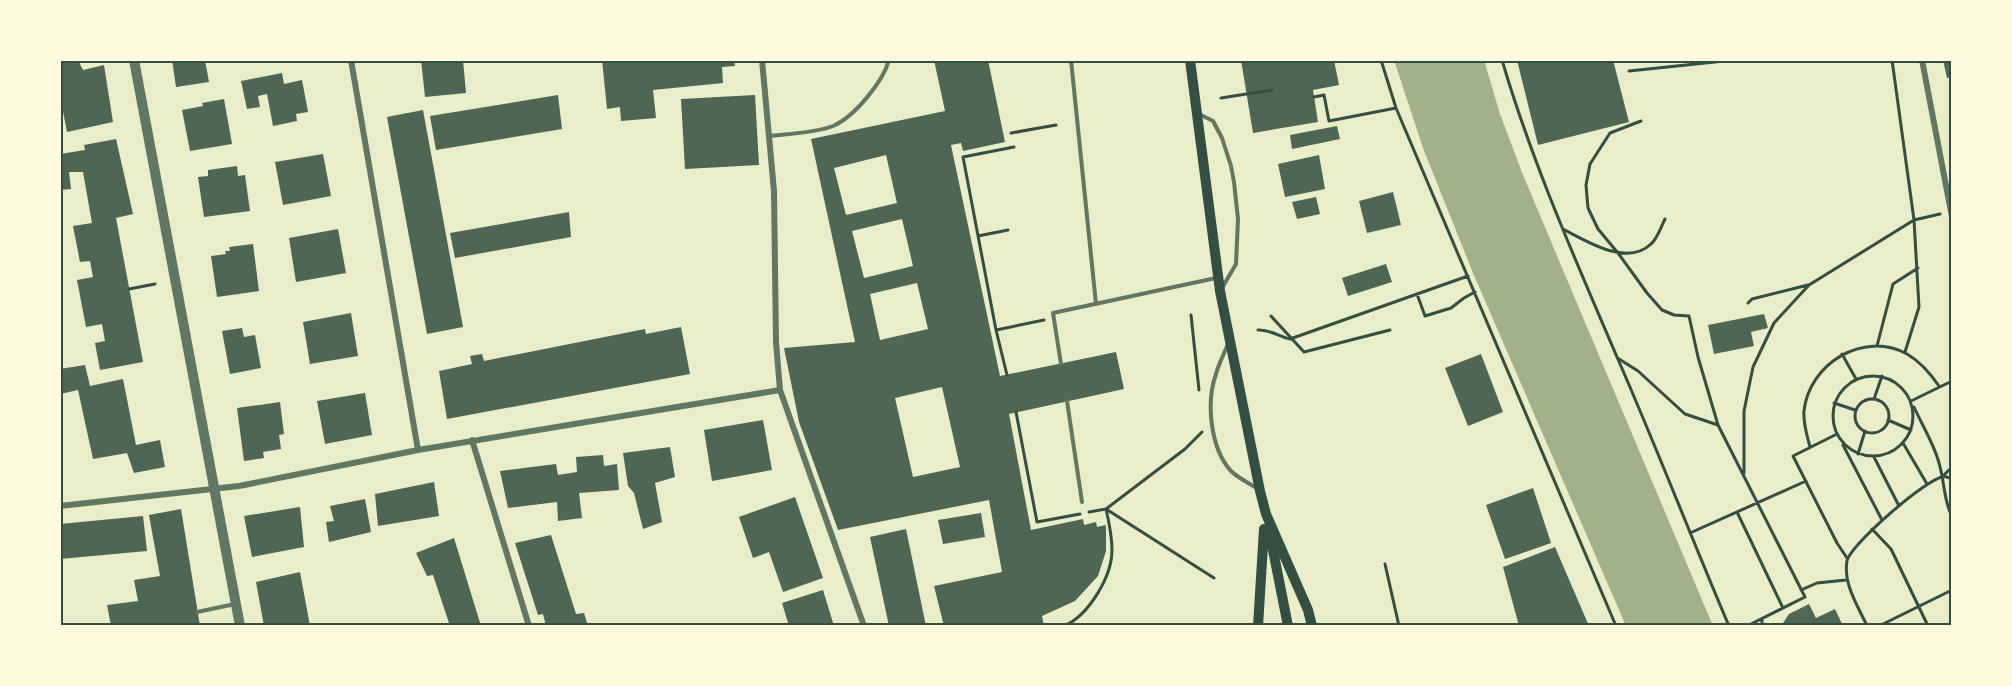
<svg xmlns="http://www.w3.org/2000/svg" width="2012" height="686" font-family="'Source Sans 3',sans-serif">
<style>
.water{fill:#a3b18a}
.building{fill:#4f6655;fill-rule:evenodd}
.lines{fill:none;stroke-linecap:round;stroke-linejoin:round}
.path{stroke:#344e41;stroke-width:3}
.service{stroke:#617663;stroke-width:4}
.minor{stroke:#617663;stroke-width:6}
.tertiary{stroke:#617663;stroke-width:10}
.secondary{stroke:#344e41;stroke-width:10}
.neatline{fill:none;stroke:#344e41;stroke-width:2}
</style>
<rect width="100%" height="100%" fill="#e9edc9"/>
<path class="water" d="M1394,60h90l16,54 23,61 190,451h-87l-153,-353 -50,-125z"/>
<path class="building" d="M66,60h12l5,10 21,-5 9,57 -46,10 -7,-36 1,-35z
M172,60h33l4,22 -33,5z
M421,60h42l3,33 -41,4z
M602,60h132l1,6 -13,1 1,16 -70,7 3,28 -35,3 -1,-14 -13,2z
M934,60h54l17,82 -42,9 -2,-8 -10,2 49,231 116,-24 8,37 -115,25 22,116 52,-11 1,6 12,-3 1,5 9,-2v26l-8,25 -23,25 -33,15 2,10h-100l-10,-40 68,-14 -13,-72 -151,30 -39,-108 -15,-74 71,-6 -44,-203 134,-28zM886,155l11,48 -51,12 -12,-47zM902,219l11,47 -49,12 -12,-47zM917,283l11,46 -48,11 -10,-46zM942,387l18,80 -47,10 -18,-79z
M1241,60h93l5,25 -26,5 5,32 -65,11z
M1517,60h96l16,62 -91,23z
M1943,60h9v17l-5,1z
M282,73l2,11 18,-4 6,32 -12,2 1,7 -24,5 -6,-32 -9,2 2,11 -13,2 -6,-28z
M558,95l4,34 -126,21 -6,-34z
M755,95l4,70 -74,4 -4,-70z
M224,99l8,45 -42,7 -8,-41 21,-4 -1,-3z
M423,110l40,217 -36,7 -40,-217z
M1337,126l3,13 -48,10 -2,-14z
M116,139l17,75 -17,4 27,144 -43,8 -5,-27 10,-2 -3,-17 -16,3 -9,-47 16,-3 -3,-16 -10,1 -7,-36 19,-3 -9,-51h-14l2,17 -11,1v-36l25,-4 -1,-5z
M323,154l8,42 -48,9 -8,-43z
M1319,155l6,34 -40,8 -7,-33z
M237,166l1,10 7,-1 5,36 -46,6 -6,-40 10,-1v-6z
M1393,192l8,33 -34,8 -8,-32z
M1316,197l4,17 -23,5 -5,-17z
M569,212l2,25 -116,21 -5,-25z
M338,229l8,44 -50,9 -7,-44z
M253,244l6,47 -42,6 -6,-41 15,-2 -1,-3h5l-1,-4z
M1386,264l6,18 -44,14 -6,-18z
M351,313l7,43 -48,8 -7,-42z
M1764,314l4,14 -17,4 3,14 -40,8 -6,-29z
M681,327l9,47 -243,45 -8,-48 33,-7 -2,-8 12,-2 2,7 161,-32 1,5z
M242,328l2,9 11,-2 6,33 -31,6 -8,-43z
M1481,354l22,58 -35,14 -23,-58z
M85,365l5,21 33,-7 13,66 24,-5 5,27 -31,6 -7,-20 -34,6 -15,-69 -18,4v-25z
M365,393l7,42 -47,9 -8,-43z
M280,402l4,32 -5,1 2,14 -18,3 1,6 -20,3 -7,-53z
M763,420l9,50 -60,11 -8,-51z
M670,447l5,30 -20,6 7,39 -19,7 -9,-36 -6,-7 -5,-33z
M603,455l1,11 13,-2 2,26 -40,3 3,25 -24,3 -1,-19 -49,6 -8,-37 56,-7 2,11 19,-3 -1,-15z
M434,482l5,34 -61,10 -3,-32z
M1533,488l18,55 -46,16 -19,-54z
M795,497l28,81 -40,14 -14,-40 -16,6 -14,-41z
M365,499l6,33 -42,10 -3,-20 8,-1 -4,-15z
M300,507l4,40 -52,10 -8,-41z
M181,509l19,117h-89l-4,-21 31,-4 -4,-21 26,-4 -11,-61z
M981,513l4,24 -42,7 -5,-24z
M143,516l4,35 -87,8v-35z
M906,529l20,97h-37l-19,-89z
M551,535l25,79 8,-1 4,13h-42l-3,-12 -5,1 -23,-72z
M454,538l27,88h-31l-17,-51 -6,1 -11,-23z
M1555,547l34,79h-70l-16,-59z
M300,572l10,54h-46l-8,-44z
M823,590l11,36h-45l-7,-23z
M1809,604l7,14 19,-9 8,17h-62l8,-12z"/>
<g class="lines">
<path class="path" d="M1381,60l15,48 220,518
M1502,60c30,102 73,199 115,297 39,89 74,180 112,269
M1629,71l105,-11
M1314,97l10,-2 5,26 67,-13
M1221,98l51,-8
M1641,121l-31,12 -20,31 -4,21 2,23 10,21 20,24 29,40 15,17 12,5 15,1 9,41 20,68 87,172 -58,29
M1011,133l45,-8
M1014,147l-51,10 33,173 48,-10
M1563,229c23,12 64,38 88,15 6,-5 10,-17 14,-25
M978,236l30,-6
M129,289l26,-5
M1417,294l8,22 26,-8 13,-10 11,-6
M1748,303l4,-4 56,-14
M1191,315l8,75
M1271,316l33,36 86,-22
M996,330l11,45
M1258,330c12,-1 21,7 32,9l178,-63
M1877,346l16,-62 25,-16
M1905,352l14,-45 -5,-87 26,-6
M1842,354l14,25
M1619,359l19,12 47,43 33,11
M1833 416a40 40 0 1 1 80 0a40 40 0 1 1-80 0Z
M1874,399l8,-23
M1855 416a17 17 0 1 1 34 0a17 17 0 1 1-34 0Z
M1911,401l39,-19 2,5
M1834,403l21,7
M1914,407c8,18 20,37 25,56 6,20 4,35 13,54
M1016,412l21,110 43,-8
M1888,420l23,10
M1837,434l-44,22 44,87 10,15
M1903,443l24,41
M1843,445l39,75
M1810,447c-3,-12 -7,-23 -6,-36 5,-47 59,-81 103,-57 14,8 23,19 32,32
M1858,454l7,-23
M1874,457l25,49
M1744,473v-62l9,-44 21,-44 35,-38 105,-65 -22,-160
M1943,476l9,-9
M1106,509l108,69
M1089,512l17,-3 79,-60 17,-17
M1737,512l46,96
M1872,529l19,20 37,77
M1690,533l116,-52
M1385,564l14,62
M1801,590l16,-7 29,-3
M1064,626c24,-10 48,-49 48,-76 0,-14 -3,-28 -6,-41
M1762,626v-7
M1867,626c-9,-20 -24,-42 -20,-65 3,-16 80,-83 96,-84 3,-1 6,1 9,2
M1879,626l73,-36"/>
<path class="service" d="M1071,60l25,244
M1199,114l14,7 9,17 9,28 3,16 4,37 -2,45 -14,24
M769,136c18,-2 47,-3 64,-10 21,-9 50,-44 56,-66
M1228,344c-4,10 -9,19 -12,30 -10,28 -6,74 15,97 7,7 18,12 27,18
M1061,364l-8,-51 163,-35
M1067,401l15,101
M197,612l38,-8"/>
<path class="minor" d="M351,60l67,390
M762,60l12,131 2,151 4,48 84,236
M1922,60l30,157
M472,440l57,186
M60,506l179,-20 179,-36 362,-60"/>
<path class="tertiary" d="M134,60l106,566"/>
<path class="secondary" d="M1190,60l30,231 40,200 6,23 42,96 4,16
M1270,535l18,91
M1258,626l6,-97"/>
</g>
<rect width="2012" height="686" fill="none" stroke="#fefae0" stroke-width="123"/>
<rect x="62" y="62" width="1888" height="562" class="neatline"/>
</svg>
